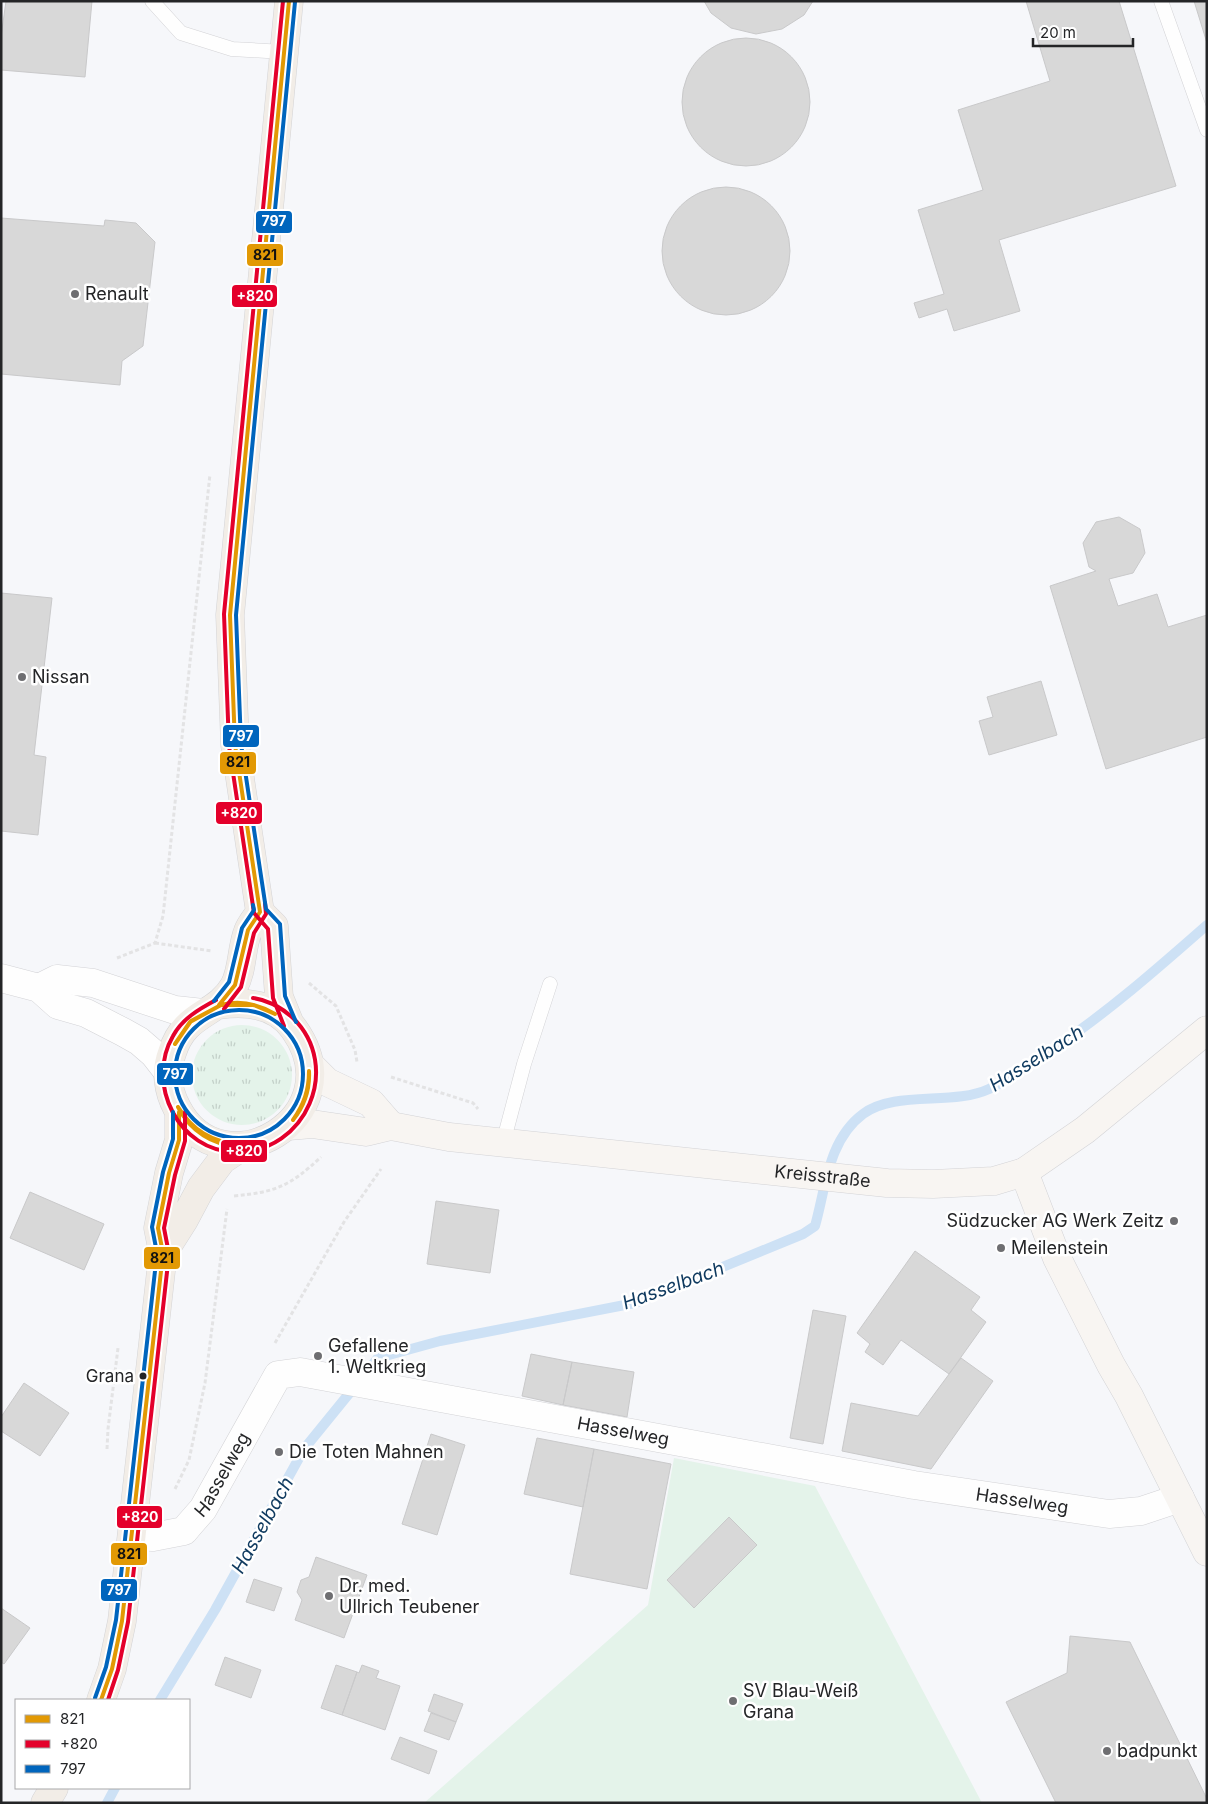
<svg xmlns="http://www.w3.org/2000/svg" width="1208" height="1804" font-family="Inter,sans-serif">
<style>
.grass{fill:url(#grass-tufts)}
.pitch{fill:#e4f3ea}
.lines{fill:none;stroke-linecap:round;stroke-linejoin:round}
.stream{stroke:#cde1f5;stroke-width:10}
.building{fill:#d8d8d8;stroke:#c9c9ca}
.service-casing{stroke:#d3d3d6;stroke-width:15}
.minor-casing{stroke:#d3d3d6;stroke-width:29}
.secondary-casing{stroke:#d3d3d6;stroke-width:29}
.primary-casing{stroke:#d4d4d6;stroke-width:29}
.path{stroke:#e3e3e4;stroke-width:3;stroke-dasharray:4 2.5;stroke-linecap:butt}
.service{stroke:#fefefe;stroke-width:14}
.minor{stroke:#fefefe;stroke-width:28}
.secondary{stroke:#f8f5f2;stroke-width:28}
.primary{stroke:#f2ede7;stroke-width:28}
.bus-1-casing{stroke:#fff;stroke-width:8}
.bus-2-casing{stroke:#fff;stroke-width:8}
.bus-3-casing{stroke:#fff;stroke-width:8}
.bus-1{stroke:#e29904;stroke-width:4}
.bus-2{stroke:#e4002b;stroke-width:4}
.bus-3{stroke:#0065bd;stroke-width:4}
.poi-dot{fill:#6e6e71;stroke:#fff;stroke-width:2}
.bus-dot{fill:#242527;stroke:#fff;stroke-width:2}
.labels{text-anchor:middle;stroke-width:5;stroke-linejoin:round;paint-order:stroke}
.bus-label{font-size:17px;fill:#242527;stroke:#fff;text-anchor:end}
.poi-label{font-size:18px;fill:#242527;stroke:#fff;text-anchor:start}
.street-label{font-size:18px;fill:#242527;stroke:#fff}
.water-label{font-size:19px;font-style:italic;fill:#0f3a5f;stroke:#fff}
.line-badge{stroke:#fff;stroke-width:2}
.badge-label{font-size:14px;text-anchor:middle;font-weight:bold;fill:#fff}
.pale-badge-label{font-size:14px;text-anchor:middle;font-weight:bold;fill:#111}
</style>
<defs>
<pattern id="grass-tufts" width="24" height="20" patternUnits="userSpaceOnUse" patternTransform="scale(1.25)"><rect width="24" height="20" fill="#e4f3ea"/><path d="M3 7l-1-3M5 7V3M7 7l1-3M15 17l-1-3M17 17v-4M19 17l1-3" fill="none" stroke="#c3d0c9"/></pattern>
</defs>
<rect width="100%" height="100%" fill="#f6f7fa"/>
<path class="grass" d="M192 1075a50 50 0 1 1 100 0a50 50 0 1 1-100 0Z"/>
<path class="pitch" d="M674,1458l141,28 167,317h-558l224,-198z"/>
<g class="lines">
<path class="stream" d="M160,1700l55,-90 89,-161 74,-91 62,-17 195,-38 168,-69 12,-8c11,-39 13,-86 48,-112 32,-24 90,-8 126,-25 22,-10 44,-26 64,-40 55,-37 104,-80 154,-124
M107,1803l8,-15"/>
</g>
<path class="building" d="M6,1h86l-7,76 -84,-7v-33z
M704,1h109l-9,14 -22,14 -26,5 -25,-6 -20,-15z
M1026,1h93l57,185 -177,54 21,71 -66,20 -7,-22 -28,9 -5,-15 30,-9 -26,-84 65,-20 -25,-80 92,-29z
M1194,1h13v42z
M682 102a64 64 0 1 1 128 0a64 64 0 1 1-128 0Z
M662 251a64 64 0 1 1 128 0a64 64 0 1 1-128 0Z
M1,218l103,8 1,-6 31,3 19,19 -12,104 -21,15 -2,24 -119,-11z
M1119,517l21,12 5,24 -12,20 -24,6 9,27 39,-12 11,33 39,-12v122l-101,32 -56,-183 46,-15 -7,-4 -6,-24 13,-21z
M1,593l51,5 -18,157 12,2 -8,78 -37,-4z
M1041,681l16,54 -68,20 -10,-34 14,-4 -6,-20z
M30,1192l74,32 -20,46 -74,-32z
M436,1201l63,9 -9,63 -63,-9z
M915,1251l65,46 -9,13 15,12 -37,52 -48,-34 -18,25 -18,-13 5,-8 -13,-11z
M813,1310l33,6 -23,128 -33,-6z
M531,1354l41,8 -9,43 -41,-9z
M961,1358l32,23 -62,88 -89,-18 9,-48 67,13z
M572,1362l62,10 -7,45 -64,-12z
M24,1383l45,30 -29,43 -39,-25v-14z
M431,1434l34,11 -28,90 -35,-11z
M537,1438l57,11 -11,58 -59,-13z
M594,1449l77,15 -24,125 -77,-15z
M729,1517l28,28 -63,63 -27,-28z
M316,1557l51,18 -23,63 -49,-18 7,-20 -5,-8 4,-12 8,-3z
M254,1579l28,9 -8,23 -28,-9z
M1,1608l29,20 -26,36 -3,-2z
M1070,1636l60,6 77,157v4h-151l-50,-101 61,-29z
M225,1657l36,13 -10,28 -36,-13z
M336,1665l21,7 -15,43 -21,-7z
M362,1665l17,6 -3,7 24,8 -15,44 -43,-15 15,-43 2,1z
M434,1694l29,10 -7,18 -28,-11z
M431,1713l25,9 -7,18 -25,-9z
M400,1737l37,14 -8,23 -38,-15z"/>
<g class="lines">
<g class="service-casing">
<path id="service" d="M152,1l29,32 51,16 52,3
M1161,1l46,129
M503,1143l21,-79 26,-80"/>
</g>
<g class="minor-casing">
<g id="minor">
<path d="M1,978l38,10 19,17 28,8 37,19 16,9 15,13 14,18"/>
<path d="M39,988l18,-9 36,4 82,27 28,3"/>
<path id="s1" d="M132,1536l21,1 31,-6 5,-6 14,-16 75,-134 22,-3 614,113 195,29 32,-3 39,-13"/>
</g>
</g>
<g class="secondary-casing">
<g id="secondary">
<path d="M310,1065l17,17 44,21 20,23"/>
<path id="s2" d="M288,1126l24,-2 54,8 25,-6 58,11 438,46 46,1 61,-3 30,-9 61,-42 122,-100"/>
<path d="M1024,1172l33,86 54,107 18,31 78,156"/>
</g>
</g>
<g class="primary-casing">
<path id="primary" d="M289,1l-59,614 5,130 25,167 14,14 5,71 11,27
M219,1005c27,-4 57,-1 75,24 62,87 -72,166 -117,79 -9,-17 -12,-37 -5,-55 13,-42 44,-36 62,-67 9,-16 7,-38 14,-55 2,-6 8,-13 12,-19
M163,1253l21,-33 17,-32 21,-28 21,-14
M101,1700l11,-31 10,-48 41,-368 -5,-25 11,-55 10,-33v-28
M45,1803l9,-15"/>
</g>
<path class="path" d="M155,943l57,8
M117,958l38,-15 8,-27 47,-442
M309,983l27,23 19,44 2,12
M391,1077l82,26 5,6
M234,1196c42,-4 56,-10 87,-39
M275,1343l69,-121 37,-53
M107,1449l1,-20 10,-81
M175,1489l14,-29 16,-77 22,-174"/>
<use href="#service" class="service"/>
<use href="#minor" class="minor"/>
<use href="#secondary" class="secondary"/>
<use href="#primary" class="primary"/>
<g class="bus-1-casing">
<path id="bus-1" d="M219,1005l16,-20 13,-55 12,-18 -25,-167 -5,-130 59,-614
M221,1005h33l21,9
M221,1005c19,-5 37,-1 54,9
M175,1044l16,-23 30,-16
M175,1044l15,-22 31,-17
M178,1107c15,24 33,34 61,38
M178,1107c12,23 35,40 61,38
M293,1120c11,-16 16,-30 16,-49
M293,1120c12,-15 17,-31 16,-49
M101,1700l11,-31 10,-48 41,-368 -5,-25 11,-55 10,-33v-28"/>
</g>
<g class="bus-2-casing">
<path id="bus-2" d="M283,1l-59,613 5,132 25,167 14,16 5,69 11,28
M216,1000c-17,9 -34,19 -43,36 -28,48 6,116 63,116 70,1 107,-85 57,-134 -11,-10 -25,-18 -40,-20
M224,1009l17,-22 13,-54 12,-19 -1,-11
M108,1700l10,-30 10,-48 41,-368 -5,-26 11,-53 10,-34v-29"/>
</g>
<g class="bus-3-casing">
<path id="bus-3" d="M295,2l-59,613 5,129 25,165 14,15 5,72 11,26
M214,1001l15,-19 13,-54 12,-18 -1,-5
M175 1074a64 64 0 1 1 128 0a64 64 0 1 1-128 0Z
M95,1698l11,-31 10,-47 41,-367 -5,-26 11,-55 10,-33v-27"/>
</g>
<use href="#bus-1" class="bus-1"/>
<use href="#bus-2" class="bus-2"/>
<use href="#bus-3" class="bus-3"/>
</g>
<g class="poi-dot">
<circle cx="75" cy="294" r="5"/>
<circle cx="22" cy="677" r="5"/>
<circle cx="1174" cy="1221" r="5"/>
<circle cx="1001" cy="1248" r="5"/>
<circle cx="318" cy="1356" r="5"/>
<circle cx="279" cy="1452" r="5"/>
<circle cx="329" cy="1596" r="5"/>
<circle cx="733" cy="1701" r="5"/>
<circle cx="1107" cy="1751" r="5"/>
</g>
<circle class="bus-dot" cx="143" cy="1376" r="4.5"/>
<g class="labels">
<g class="bus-label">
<text x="134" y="1382">Grana</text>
</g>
<g class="poi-label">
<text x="85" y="300">Renault</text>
<text x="32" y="683">Nissan</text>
<text x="1164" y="1227" text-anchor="end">Südzucker AG Werk Zeitz</text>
<text x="1011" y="1254">Meilenstein</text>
<text x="328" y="1352">Gefallene<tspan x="328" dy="21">1. Weltkrieg</tspan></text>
<text x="289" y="1458">Die Toten Mahnen</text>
<text x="339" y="1592">Dr. med.<tspan x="339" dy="21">Ullrich Teubener</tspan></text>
<text x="743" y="1697">SV Blau-Weiß<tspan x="743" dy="21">Grana</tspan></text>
<text x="1117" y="1757">badpunkt</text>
</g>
<g class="street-label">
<text dy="6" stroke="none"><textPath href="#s2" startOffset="539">Kreisstraße</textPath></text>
<text dy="6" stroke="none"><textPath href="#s1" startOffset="586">Hasselweg</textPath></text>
<text dy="6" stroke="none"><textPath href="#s1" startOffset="121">Hasselweg</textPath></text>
<text dy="6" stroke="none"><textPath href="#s1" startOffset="991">Hasselweg</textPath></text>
</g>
<g class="water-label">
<text transform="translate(1036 1058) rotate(-32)" y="7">Hasselbach</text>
<text transform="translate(673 1285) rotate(-20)" y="7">Hasselbach</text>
<text transform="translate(262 1525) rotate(-61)" y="7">Hasselbach</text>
</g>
</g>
<g class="line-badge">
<rect x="255" y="210" width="38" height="24" rx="5" fill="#0065bd"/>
<rect x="246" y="243" width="38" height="24" rx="5" fill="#e29904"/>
<rect x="231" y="284" width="47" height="24" rx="5" fill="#e4002b"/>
<rect x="222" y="724" width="38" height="24" rx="5" fill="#0065bd"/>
<rect x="219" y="751" width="38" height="24" rx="5" fill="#e29904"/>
<rect x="215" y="801" width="48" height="24" rx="5" fill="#e4002b"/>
<rect x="156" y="1062" width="38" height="24" rx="5" fill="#0065bd"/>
<rect x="220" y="1139" width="48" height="24" rx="5" fill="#e4002b"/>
<rect x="143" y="1246" width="38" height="24" rx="5" fill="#e29904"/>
<rect x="116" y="1505" width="47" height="24" rx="5" fill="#e4002b"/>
<rect x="110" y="1542" width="38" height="24" rx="5" fill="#e29904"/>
<rect x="100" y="1578" width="38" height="24" rx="5" fill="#0065bd"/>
</g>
<g class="badge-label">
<text x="274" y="226">797</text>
<text x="255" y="301">+820</text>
<text x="241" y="741">797</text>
<text x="239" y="818">+820</text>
<text x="175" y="1079">797</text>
<text x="244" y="1156">+820</text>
<text x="140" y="1522">+820</text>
<text x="119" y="1595">797</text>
</g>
<g class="pale-badge-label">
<text x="265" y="260">821</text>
<text x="238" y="767">821</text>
<text x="162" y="1263">821</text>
<text x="129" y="1559">821</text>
</g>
<rect width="1208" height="1804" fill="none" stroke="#242527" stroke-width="5"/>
<rect x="15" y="1699" width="175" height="90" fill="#ffffff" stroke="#a7a8a9"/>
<rect x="25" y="1715" width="25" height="8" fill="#e29904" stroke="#a7a8a9"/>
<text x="60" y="1724" font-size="15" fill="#242527">821</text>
<rect x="25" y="1740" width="25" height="8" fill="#e4002b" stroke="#a7a8a9"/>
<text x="60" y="1749" font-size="15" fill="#242527">+820</text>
<rect x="25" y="1765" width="25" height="8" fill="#0065bd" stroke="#a7a8a9"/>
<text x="60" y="1774" font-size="15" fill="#242527">797</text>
<path d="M1033 38v8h100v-8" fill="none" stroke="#242527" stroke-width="2.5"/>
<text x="1040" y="38" font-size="15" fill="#242527" stroke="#ffffff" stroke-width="4" paint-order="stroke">20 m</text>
</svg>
